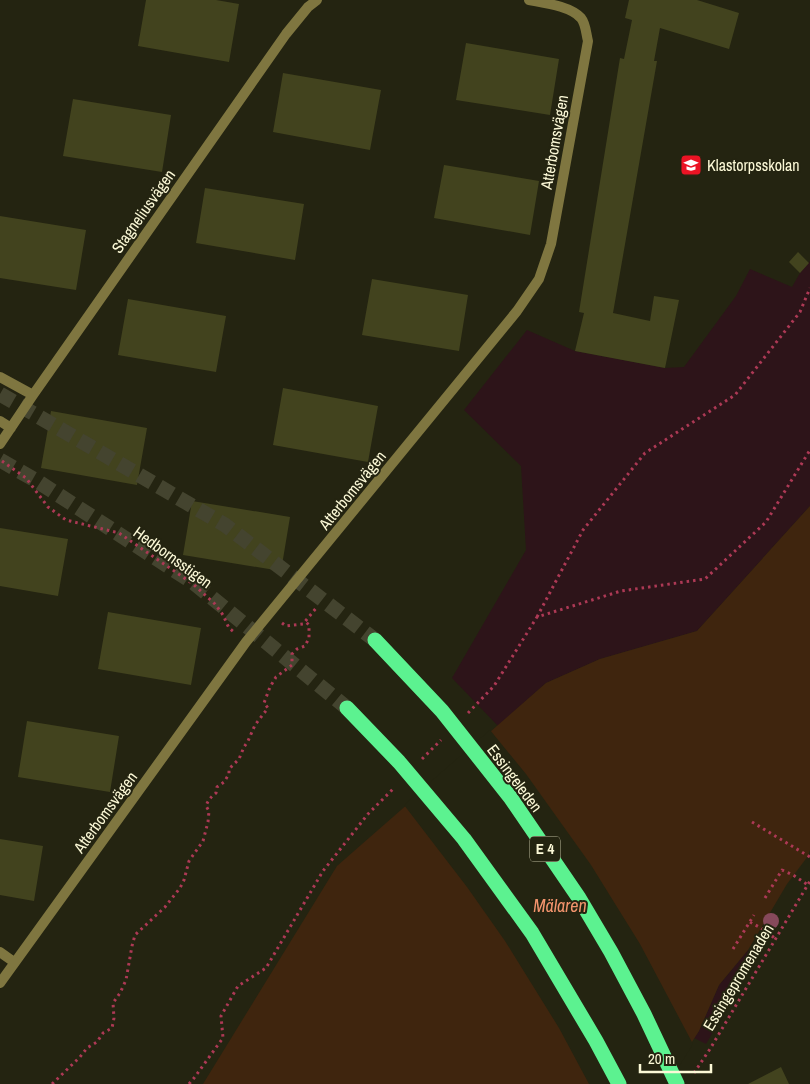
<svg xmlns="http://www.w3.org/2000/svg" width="810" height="1084" font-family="'Archivo Narrow',sans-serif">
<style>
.green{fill:#2d1419}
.water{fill:#3f250e}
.pier{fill:#242411}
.building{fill:#42431e}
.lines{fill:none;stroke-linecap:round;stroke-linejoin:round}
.motorway-tunnel{stroke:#44442f;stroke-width:15;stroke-dasharray:15 8;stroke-linecap:butt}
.path{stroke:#ad3955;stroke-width:3;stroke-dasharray:2.5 4;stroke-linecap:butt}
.minor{stroke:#7f7640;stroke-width:10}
.motorway-bridge{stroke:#5cf290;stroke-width:15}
.tree{fill:#86495b}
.labels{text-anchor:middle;stroke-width:4;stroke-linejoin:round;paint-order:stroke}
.shield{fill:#242411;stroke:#bbb99c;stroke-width:1}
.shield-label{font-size:15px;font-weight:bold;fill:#fcf9d7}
.street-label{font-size:16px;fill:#fcf9d7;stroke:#242411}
.poi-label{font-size:16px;fill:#fcf9d7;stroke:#242411;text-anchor:start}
.water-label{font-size:18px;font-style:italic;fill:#f3946d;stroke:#242411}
</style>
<rect width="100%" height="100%" fill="#242411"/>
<path class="green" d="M810,261v245l-113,125 -97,28 -54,24 -48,43 -46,-48 74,-128 -5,-84 -57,-56 63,-80 48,21 90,17 19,-1 52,-71 14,-27 42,18 8,-14z
M748,950l11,5 -53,89 -12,-6 5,-7 20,-46z"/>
<path class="water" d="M810,506v344l-2,6 -21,28 -39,66 -29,35 -20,46 -34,53h-462l134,-218 209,-183 54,-24 97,-28z"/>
<path class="pier" d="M490,730l36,44 65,91 49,79 53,100 -25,40h-79l-30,-56 -54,-87 -38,-54 -63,-82z"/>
<path class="building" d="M146,0h70l23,4 -10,58 -91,-16z
M629,0h68l42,13 -10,36 -69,-21 -6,33h3l-44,252 37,8 4,-25 25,4 -14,68 -90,-17 9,-38 -5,-1 41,-254 4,1 8,-39 -7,-2z
M466,43l93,16 -9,56 -94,-15z
M283,73l98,17 -11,60 -97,-18z
M73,99l98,16 -9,57 -99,-16z
M444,165l95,16 -9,54 -96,-17z
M205,188l99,16 -9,56 -99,-17z
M0,216l86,14 -10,60 -76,-12z
M798,252l11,11 -9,10 -11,-11z
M372,279l96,16 -9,56 -97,-16z
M128,299l98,17 -10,56 -98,-17z
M283,388l95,18 -10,56 -95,-17z
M51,411l96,17 -10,57 -96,-17z
M192,501l98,16 -9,54 -98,-16z
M0,528l68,11 -10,57 -58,-10z
M108,612l93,16 -10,57 -93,-16z
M27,721l92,15 -9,56 -92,-15z
M0,839l43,7 -9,55 -34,-6z
M781,1067l8,17h-41z"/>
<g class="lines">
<path class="motorway-tunnel" d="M0,394l225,131 150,115
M0,460l37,21 157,102 153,125"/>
<path class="path" d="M2,461l24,17 22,29 18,13 53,13 74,51 22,20 8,11 6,13 5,4
M537,617l46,-87 62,-77 90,-58 65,-83 10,-24
M282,623l4,3 17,-2 14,-17
M468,713l26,-27 43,-69 84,-26 84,-12 61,-57 44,-72
M422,759l19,-19
M752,822l58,35
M765,898l17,-28 11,5 15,10
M750,922l11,6 15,11
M733,949l21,-34
M694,1073l16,-24 100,-168
M52,1084l28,-27 7,-9 10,-6 6,-9 9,-5 2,-10 -1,-15 7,-10 6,-13 6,-34 3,-11 30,-28 15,-19 4,-8 5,-19 14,-20 5,-19 1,-11 -3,-5c2,-6 5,-9 10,-13l1,-6 7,-5 5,-8v-5l10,-10 5,-12 4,-6 7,-16 13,-17 -4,-5 6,-16 6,-10 16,-12v-11l5,-5 8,-3 4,-8v-13l-4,-4
M189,1084l5,-6 29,-40 -2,-22 17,-30 28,-18 57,-97 45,-57 27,-27"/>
<path class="minor" d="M0,377l33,18
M0,421l11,7
M0,444l33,-49 253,-361 22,-27 9,-7
M0,952l14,10
M0,983l246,-341 271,-331 22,-32 12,-35 37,-203c-2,-7 -2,-17 -7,-23 -11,-12 -37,-15 -52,-18"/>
<path class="motorway-bridge" d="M375,640l67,71 68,86 69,101 32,54 33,62 33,70
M347,708l52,54 65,77 68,94 64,108 23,43"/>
</g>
<circle class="tree" cx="771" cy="921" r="8"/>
<defs>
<g id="school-square" transform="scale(1.125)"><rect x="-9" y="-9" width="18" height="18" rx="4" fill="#eb1324" stroke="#242411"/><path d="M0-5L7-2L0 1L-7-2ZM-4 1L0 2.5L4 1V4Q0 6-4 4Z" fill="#fff"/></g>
</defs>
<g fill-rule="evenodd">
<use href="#school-square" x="691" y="165"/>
</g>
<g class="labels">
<rect class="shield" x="530" y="836.5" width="30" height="25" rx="4"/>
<g class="shield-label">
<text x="545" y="854">E 4</text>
</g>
<g class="street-label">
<text transform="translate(554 142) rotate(-80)" y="6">Atterbomsvägen</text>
<text transform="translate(143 211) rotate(-55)" y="6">Stagneliusvägen</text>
<text transform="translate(352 490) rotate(-51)" y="6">Atterbomsvägen</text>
<text transform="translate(173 557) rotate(36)" y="6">Hedbornsstigen</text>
<text transform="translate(515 778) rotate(53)" y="6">Essingeleden</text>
<text transform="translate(105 812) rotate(-54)" y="6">Atterbomsvägen</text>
<text transform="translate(738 977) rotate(-59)" y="6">Essingepromenaden</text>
</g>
<g class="poi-label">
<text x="707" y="171">Klastorpsskolan</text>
</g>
<g class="water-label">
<text x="560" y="912">Mälaren</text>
</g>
</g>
<path d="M640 1064v8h71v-8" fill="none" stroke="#fcf9d7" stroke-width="2.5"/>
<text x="648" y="1064" font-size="15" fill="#fcf9d7" stroke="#242411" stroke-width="4" paint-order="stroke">20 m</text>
</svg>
